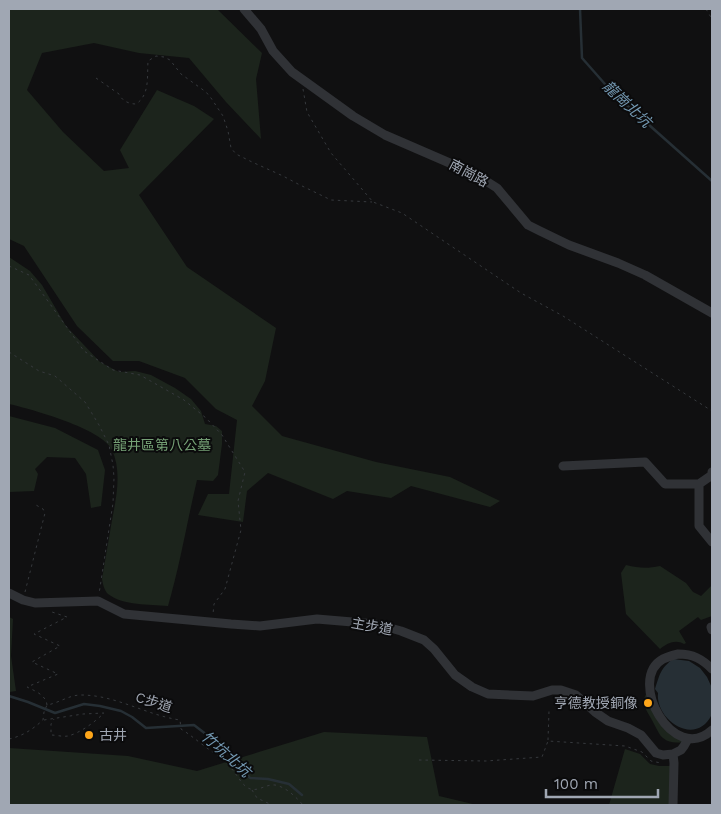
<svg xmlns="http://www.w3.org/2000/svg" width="721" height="814" font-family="'Work Sans','Noto Sans TC',sans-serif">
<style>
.green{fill:#1c241c}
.water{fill:#262f35}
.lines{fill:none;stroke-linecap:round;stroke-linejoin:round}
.stream{stroke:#262f35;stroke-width:2.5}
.path{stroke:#36393d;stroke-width:1;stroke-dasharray:2.5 4;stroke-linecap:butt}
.minor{stroke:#303236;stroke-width:9}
.poi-dot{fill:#fea61a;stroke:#0b0b0c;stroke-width:2}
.labels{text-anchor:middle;stroke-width:4;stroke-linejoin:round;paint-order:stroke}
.street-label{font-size:14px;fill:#a0a7b3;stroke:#0b0b0c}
.park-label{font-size:14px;fill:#75a075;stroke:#0b0b0c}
.poi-label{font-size:14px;fill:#a0a7b3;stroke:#0b0b0c;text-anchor:end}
.water-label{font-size:15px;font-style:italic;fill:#7398b2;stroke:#0b0b0c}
</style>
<rect width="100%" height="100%" fill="#101011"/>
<path class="green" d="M9,9h208l45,44 -6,26 5,60 -35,-37 -37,-44 -50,-5 -45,-10 -52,10 -15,37 36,42 41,39 25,-3 -9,-18 37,-60 37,16 20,13 -75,76 48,72 89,61 -11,53 -13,25 30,30 94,26 74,15 50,24 -10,6 -79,-21 -20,12 -44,-7 -14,8 -65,-26 -21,18 -4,31 -45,-7 10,-21h21l8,-74 -21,-11 -31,-31 -46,-17h-26l-36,-35 -53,-80 -15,-7z
M9,257l21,14 12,14 24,41 34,36 19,10 16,-1 16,4 24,13 16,11 10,12 4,13 11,2 6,5v13l-4,31 -5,6 -16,-1c-10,42 -17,85 -29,126 -19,-2 -44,0 -60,-12 -4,-4 -5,-10 -6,-15 3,-18 6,-35 9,-53 4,-24 12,-52 1,-76 -9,-21 -81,-41 -103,-46z
M9,416l46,12 43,22 7,20 -4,36 -10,2 -5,-34 -11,-16 -28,-1 -12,12 3,5 -4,17 -25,1z
M626,565c13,3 20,4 34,1l26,17 7,9 8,4 11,-11v31l-11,4 -3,-3 -19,14 7,12 -2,1c-8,-5 -17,-1 -24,5l-34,-35 -5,-41z
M9,617l4,2 -2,37 5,35 -7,1z
M646,694l3,2 5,13 32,29 -3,4c-7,1 -14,1 -20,-4 -4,-3 -6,-9 -9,-14 -4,-10 -14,-18 -8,-30z
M324,732l103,5 12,59 38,9h-468v-57l119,8 69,15z
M625,749l15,5 10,10 9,2h11v39h-61z"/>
<path class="water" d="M673,659l16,2 11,7 7,9 5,11v26c-16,34 -57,6 -54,-21l-3,-4c5,-15 5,-20 18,-30z"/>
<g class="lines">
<path class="stream" d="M580,9l2,49 30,34 100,89
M9,696l19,6 27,11 29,-9 16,2 21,5 11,6 14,11 48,-3 30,23 26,30 18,1 21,5 13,11"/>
<path class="path" d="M706,9l6,10
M96,78l23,16c3,7 10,10 17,10 14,-9 11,-28 12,-43l8,-5 8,1 6,3 11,14 25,18 5,6 12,18 5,15 3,17 5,6 16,8 31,14 15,8 33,16 41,2
M303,89l4,23 24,41 42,49 29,11 119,80 42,23 149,95
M9,266l20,9 55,76 29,19 27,5 44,25 22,18 16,17 23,37 -7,29 3,29 -16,59 -11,15 -1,10
M9,352l30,19 16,5 30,26 14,23 10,20 4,20 1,13 -1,25 -14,91
M25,592l20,-79 -2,-4 -7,-4
M47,705c-1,-10 -12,-14 -20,-18l31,-13 -26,-12 28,-16 -26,-12 33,-17 -18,-6
M44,720l39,-6 21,-1c-9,9 -24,20 -36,23 -5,1 -12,-1 -17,-1v-11l3,-5
M9,739c14,-3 24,-10 34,-19l1,-8 3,-7c12,-2 22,-10 34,-10 35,0 65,20 99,25l1,9c8,5 14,10 22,16 9,7 19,13 27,22 7,7 10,16 18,21 9,5 17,-4 27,-3 11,2 21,12 28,20
M548,740l1,-29
M419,760l67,1 56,-4 6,-16 77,5 17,6 9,9 10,2
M252,790l5,8 15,7"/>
<path class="minor" d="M244,9l17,20 12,22 19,21 61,44 32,19 90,39 22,14 31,37 12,6 29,14 49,18 27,12 67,38
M563,466l82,-4 20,22h34
M712,472v3l-13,9v42l13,16
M9,593l14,7 12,3 63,-2 26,13 107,10 29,2 57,-7 59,5 25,7 23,9 10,9 21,26 17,12 16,7 45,2 19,-6h9l15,5 19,17 13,9 20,7 13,7 15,18 7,2 10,-1 8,-4 3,-4 4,-7
M711,627l1,3
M712,669c-10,-10 -19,-15 -34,-15 -5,1 -10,3 -15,5 -37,20 10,107 49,71
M673,754l1,9 -1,42"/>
</g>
<g class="poi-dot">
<circle cx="648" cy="703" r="5"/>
<circle cx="89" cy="735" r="5"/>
</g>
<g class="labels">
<g class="street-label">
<text transform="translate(469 173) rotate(28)" y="5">南崗路</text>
<text transform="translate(372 626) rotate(10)" y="5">主步道</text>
<text transform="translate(154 702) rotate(18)" y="5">C步道</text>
</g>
<g class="park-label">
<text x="162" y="450">龍井區第八公墓</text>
</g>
<g class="poi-label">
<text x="638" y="708">亨德教授銅像</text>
<text x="99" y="740" text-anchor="start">古井</text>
</g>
<g class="water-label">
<text transform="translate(627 104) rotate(43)" y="5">龍崗北坑</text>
<text transform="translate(226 754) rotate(42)" y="5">竹坑北坑</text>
</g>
</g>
<rect width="721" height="814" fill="none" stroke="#a0a7b3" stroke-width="20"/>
<path d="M546 789v8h112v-8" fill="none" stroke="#a0a7b3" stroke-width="2.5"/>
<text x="554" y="789" font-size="15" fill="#a0a7b3" stroke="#0b0b0c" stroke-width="4" paint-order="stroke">100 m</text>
</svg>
